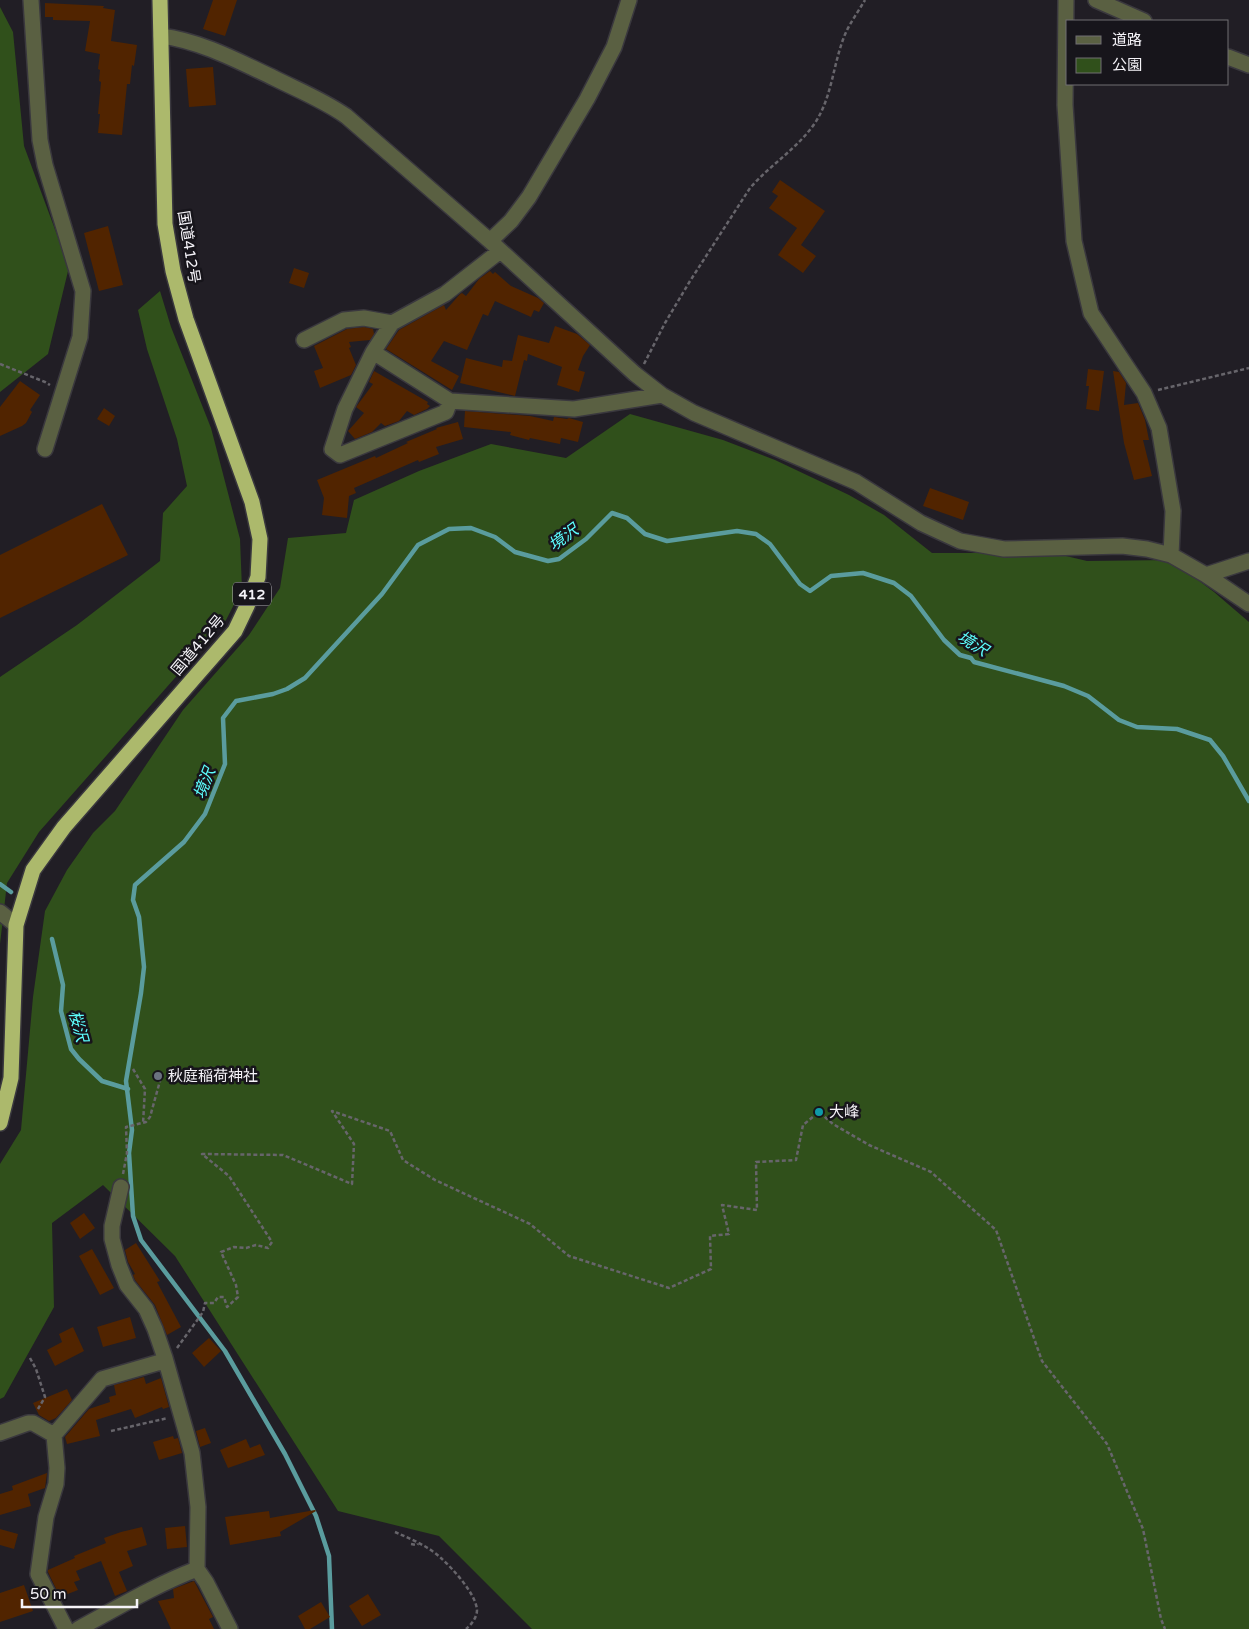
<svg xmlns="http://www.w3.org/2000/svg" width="1249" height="1629" font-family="'Varela Round','Noto Sans JP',sans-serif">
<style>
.green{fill:#30501b}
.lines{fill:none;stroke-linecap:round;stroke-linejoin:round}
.stream{stroke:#5a9c9e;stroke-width:4.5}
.building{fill:#512400}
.minor-casing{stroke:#3a383e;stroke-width:18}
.highway-casing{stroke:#3a383e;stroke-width:18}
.path{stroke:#67656b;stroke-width:2.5;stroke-dasharray:4 2.5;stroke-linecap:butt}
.minor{stroke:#5a6042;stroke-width:15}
.highway{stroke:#acb96c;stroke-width:15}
.worship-dot{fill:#6b7280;stroke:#17151b;stroke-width:2}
.culture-dot{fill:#0f9aa8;stroke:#17151b;stroke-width:2}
.labels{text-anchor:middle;stroke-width:5;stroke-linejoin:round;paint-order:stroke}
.shield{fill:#17151b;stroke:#b2b0b6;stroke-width:1}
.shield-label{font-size:14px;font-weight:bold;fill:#f5f3f8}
.street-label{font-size:15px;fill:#f5f3f8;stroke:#17151b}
.poi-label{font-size:15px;fill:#f5f3f8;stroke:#17151b;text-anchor:start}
.water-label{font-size:16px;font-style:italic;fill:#5dfefe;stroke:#17151b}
</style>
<rect width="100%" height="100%" fill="#211e25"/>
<path class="green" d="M0,7l13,25 11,114 45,121 -21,87 -48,38z
M160,291l11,36 40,101 29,111 2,50 -16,31 -187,212 -32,51 -7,61v-267l77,-52 83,-64 3,-48 24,-27 -10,-47 -30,-90 -9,-39z
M630,414l93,26 52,20 74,35 35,20 48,38h55l58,-2 42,10 84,-1 43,32 35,30v1007h-717l-93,-93 -101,-25 -163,-255 -72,-71 -51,38 2,84 -50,90 -4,2v-235l21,-34 12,-133 12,-86 22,-41 26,-37 22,-22 68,-101 66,-75 31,-47 8,-50 58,-5 8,-33 65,-29 72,-27 75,14z"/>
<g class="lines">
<path class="stream" d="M0,884l11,8
M52,939l11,46 -2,26 10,38 8,10 23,22 26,8
M332,1629l-3,-73 -13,-40 -31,-62 -60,-103 -84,-111 -8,-24 -4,-63 3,-23 -6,-49 15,-88 3,-26 -5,-50 -6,-17 2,-15 49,-43 21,-28 20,-50 -2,-46 13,-17 37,-7 14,-5 18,-11 77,-84 36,-49 31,-16 22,-1 24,9 20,15 33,9 11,-2 27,-20 26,-26 15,5 18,16 22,7 70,-10 19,3 14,10 30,40 10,7 21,-15 32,-3 31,10 17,13 33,44 16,15 11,3 3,4 90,24 24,10 31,24 18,7 40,2 33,11 13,16 26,45"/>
</g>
<path class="building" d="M213,0h24l-12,36 -22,-7z
M45,3l59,3 -1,2 12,2 -4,31 26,4 -3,21 -2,-1 -2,19h-3l-5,51 -24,-2 2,-19h-2l3,-32 -2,-1 1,-11 -2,-1 2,-15 -15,-3 5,-30 -37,-1v-3h-8z
M213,67l3,38 -27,2 -3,-38z
M780,180l45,31 -24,34 15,11 -13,17 -25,-18 19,-27 -28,-20 9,-12 -6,-4z
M108,226l15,59 -24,6 -15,-58z
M294,268l15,5 -5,15 -15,-5z
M490,271l3,3 2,-2 16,14 27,12 6,5 -5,9 -5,-2 -3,7 -36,-16 -7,15 -5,-2 -16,36 -23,-9 -13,20 28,15 -7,14 -66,-41 13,-19 45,-25 2,5 14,-16 2,-1 4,3 13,-17z
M555,326l22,8 13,11 -7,11 -5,14 7,2 -6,20 -22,-7 5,-18 -34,-13 -1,7 -3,-1 -9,36 -55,-13 6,-25 36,9 1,-7 9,1 6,-26 31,8z
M364,327l9,2 1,5 -4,6 -21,2 2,5 -2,1 7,17 -5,10 -31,13 -6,-17 9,-3 -9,-22 33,-17z
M1088,369l16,2 -5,40 -13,-2 3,-23h-3z
M374,371l54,31 -1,2 3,2 -3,3 -13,6 -7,-4 -8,10 -14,5 -4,-3 -9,9 -17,7 -7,-8 16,-18 -8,-6 17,-23 -4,-2z
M1113,371l6,1 7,11 -2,22 14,-2 7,17 4,20h-6l9,36 -18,4 -10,-37z
M20,381l20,14 -10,15 2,2 -6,11 -4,3 -22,10v-29z
M104,408l11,8 -6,10 -12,-7z
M465,411l65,5 23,5 1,-4 13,2 2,-1 14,4 -5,20 -17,-4 -1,6 -30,-6 -1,2 -19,-5 1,-3 -47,-5z
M458,422l5,17 -27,8 3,7 -20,8 -1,-2 -64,28 2,5 -7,3 -2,22 -25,-3 2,-17 -7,-18 58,-24 1,2 32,-15 -2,-1 31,-13 -1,-1z
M930,488l39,14 -6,18 -40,-14z
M102,504l26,51 -128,63v-63z
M84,1213l11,15 -15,11 -10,-16z
M136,1243l24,38 -3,1 24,45 -14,8 -12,-30 -20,-25 -2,-5 2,-1 -7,-12 -3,-12z
M92,1249l22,39 -14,7 -21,-39z
M130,1317l6,21 -33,9 -6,-20z
M73,1327l11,24 -29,15 -8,-16 15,-8 -3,-8z
M209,1338l12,13 -17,16 -12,-14z
M144,1377l2,7 15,-6 8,29 -6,2 -1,-2 -27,11 -4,-9 -35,11 4,16 -33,8 -2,-7 24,-28 21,-7 -1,-5 7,-2 -2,-10z
M67,1389l5,11 -16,18 -7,3 -10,-6 -6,-12z
M205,1428l6,15 -11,4 -4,-16z
M173,1436l1,3 4,-1 4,15 -23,7 -6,-18z
M246,1439l4,9 10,-4 5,11 -37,13 -8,-18z
M47,1473l-2,15 -17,6 3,12 -31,9v-21l13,-4 -1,-4z
M315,1510l1,1 -36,21 1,4 -51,9 -5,-28 44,-6 1,7z
M185,1526l2,21 -20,2 -2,-21z
M142,1527l5,18 -20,6 6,15 -14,6 8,19 -12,5 -14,-35 -25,10 4,9 -6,2 4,8 -18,7 -12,-25v-2l27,-12 -1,-2 32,-13 -2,-5 17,-6z
M0,1529l18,5 -4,15 -14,-4z
M194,1581l19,36 -4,2 5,10h-43l-13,-28 16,-3 -1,-9z
M24,1585l9,26 -33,11v-29z
M368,1594l13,21 -19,11 -13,-20z
M321,1602l9,15 -20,12h-5l-7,-13z"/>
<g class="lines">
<g class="minor-casing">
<path id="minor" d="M31,0l9,140 5,25 38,126 -3,46 -35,112
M1066,0l-1,105 9,136 17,72 53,80 15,35 14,83 -2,44
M1096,0l48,21
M161,36c40,5 77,25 113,42 24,12 49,22 72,38l144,125 145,133 27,21 32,18 162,69 65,41 39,18 44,8 118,-3 25,3 24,6 35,20 43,29
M1228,57l21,8
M490,241l21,-20 18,-24 58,-98 27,-52 15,-47
M304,340l40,-20 20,-2 28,5
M373,352l77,49 124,8 88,-14
M450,401l-4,11 -106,43 -8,-6 13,-40 28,-57 19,-29 53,-29 55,-43
M1206,575l43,-14
M0,912l16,13
M121,1187l-9,39v13l7,26 8,20 19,24 9,20 10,29 27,95 6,54 -1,62
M0,1433l28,-10h5l21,12 3,33 -1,16 -10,33 -8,57 28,55
M54,1435l48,-56 55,-16 9,-1
M78,1629c39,-21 77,-44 119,-60l9,13 24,47"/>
</g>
<g class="highway-casing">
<path id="highway" d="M0,1123l11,-45 5,-153 17,-55 31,-43 171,-196 12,-25 11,-29 2,-38 -8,-37 -66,-183 -13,-48 -8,-47 -5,-224"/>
</g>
<path class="path" d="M0,364l45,18 5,3
M644,364l21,-41 25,-42 60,-93c20,-23 47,-39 65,-65 17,-26 18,-58 29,-86 5,-13 14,-25 21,-37
M1158,390l91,-22
M133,1069l12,20 -2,35
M123,1174l4,-21 -1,-26 20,-5 4,-5 10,-36
M177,1348l26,-36 2,-9h9l4,-6h6l3,10 11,-10 -2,-12 -15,-33 13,-5 12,1 10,-3 12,3 4,-6 -43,-66 -27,-22 81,1 69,29 2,-40 -22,-33 58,20 13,29 32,20 95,44 39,32 100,32 42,-19 -1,-33 19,-2 -7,-29 35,5 -1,-48 40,-2 7,-35 16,-13 14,12 36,21 62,27 65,58 46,131 65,83 36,85 18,90 4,10
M30,1358l6,11 9,28 -7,12
M111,1431l57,-13
M395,1532c16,7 35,15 47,27 11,10 34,35 35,51 0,7 -5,14 -11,19
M411,1544l6,1 1,-1"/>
<use href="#minor" class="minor"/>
<use href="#highway" class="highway"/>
</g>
<circle class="worship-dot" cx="158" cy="1076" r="5"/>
<circle class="culture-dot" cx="819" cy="1112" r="5"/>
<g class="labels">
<rect class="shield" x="233" y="582.5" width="38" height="23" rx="4"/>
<g class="shield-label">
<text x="252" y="599">412</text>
</g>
<g class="street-label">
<text transform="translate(189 247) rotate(81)" y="5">国道412号</text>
<text transform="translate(198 645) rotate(-50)" y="5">国道412号</text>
</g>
<g class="poi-label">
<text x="168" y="1081">秋庭稲荷神社</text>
<text x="829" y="1117">大峰</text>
</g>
<g class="water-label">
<text transform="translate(563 537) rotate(-36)" y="6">境沢</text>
<text transform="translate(973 643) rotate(31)" y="6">境沢</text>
<text transform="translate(204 783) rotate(-69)" y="6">境沢</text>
<text transform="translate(79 1026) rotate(75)" y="6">桜沢</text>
</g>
</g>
<rect x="1066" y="20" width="162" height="65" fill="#17151b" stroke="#706e73"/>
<rect x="1076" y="36" width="25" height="8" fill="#5a6042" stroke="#706e73"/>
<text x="1112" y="45" font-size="15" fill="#f5f3f8">道路</text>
<rect x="1076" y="58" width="25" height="15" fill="#30501b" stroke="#706e73"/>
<text x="1112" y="70" font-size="15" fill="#f5f3f8">公園</text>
<path d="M22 1599v8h115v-8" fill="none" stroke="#f5f3f8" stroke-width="2.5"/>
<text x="30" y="1599" font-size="15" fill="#f5f3f8" stroke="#17151b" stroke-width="4" paint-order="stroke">50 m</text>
</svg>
